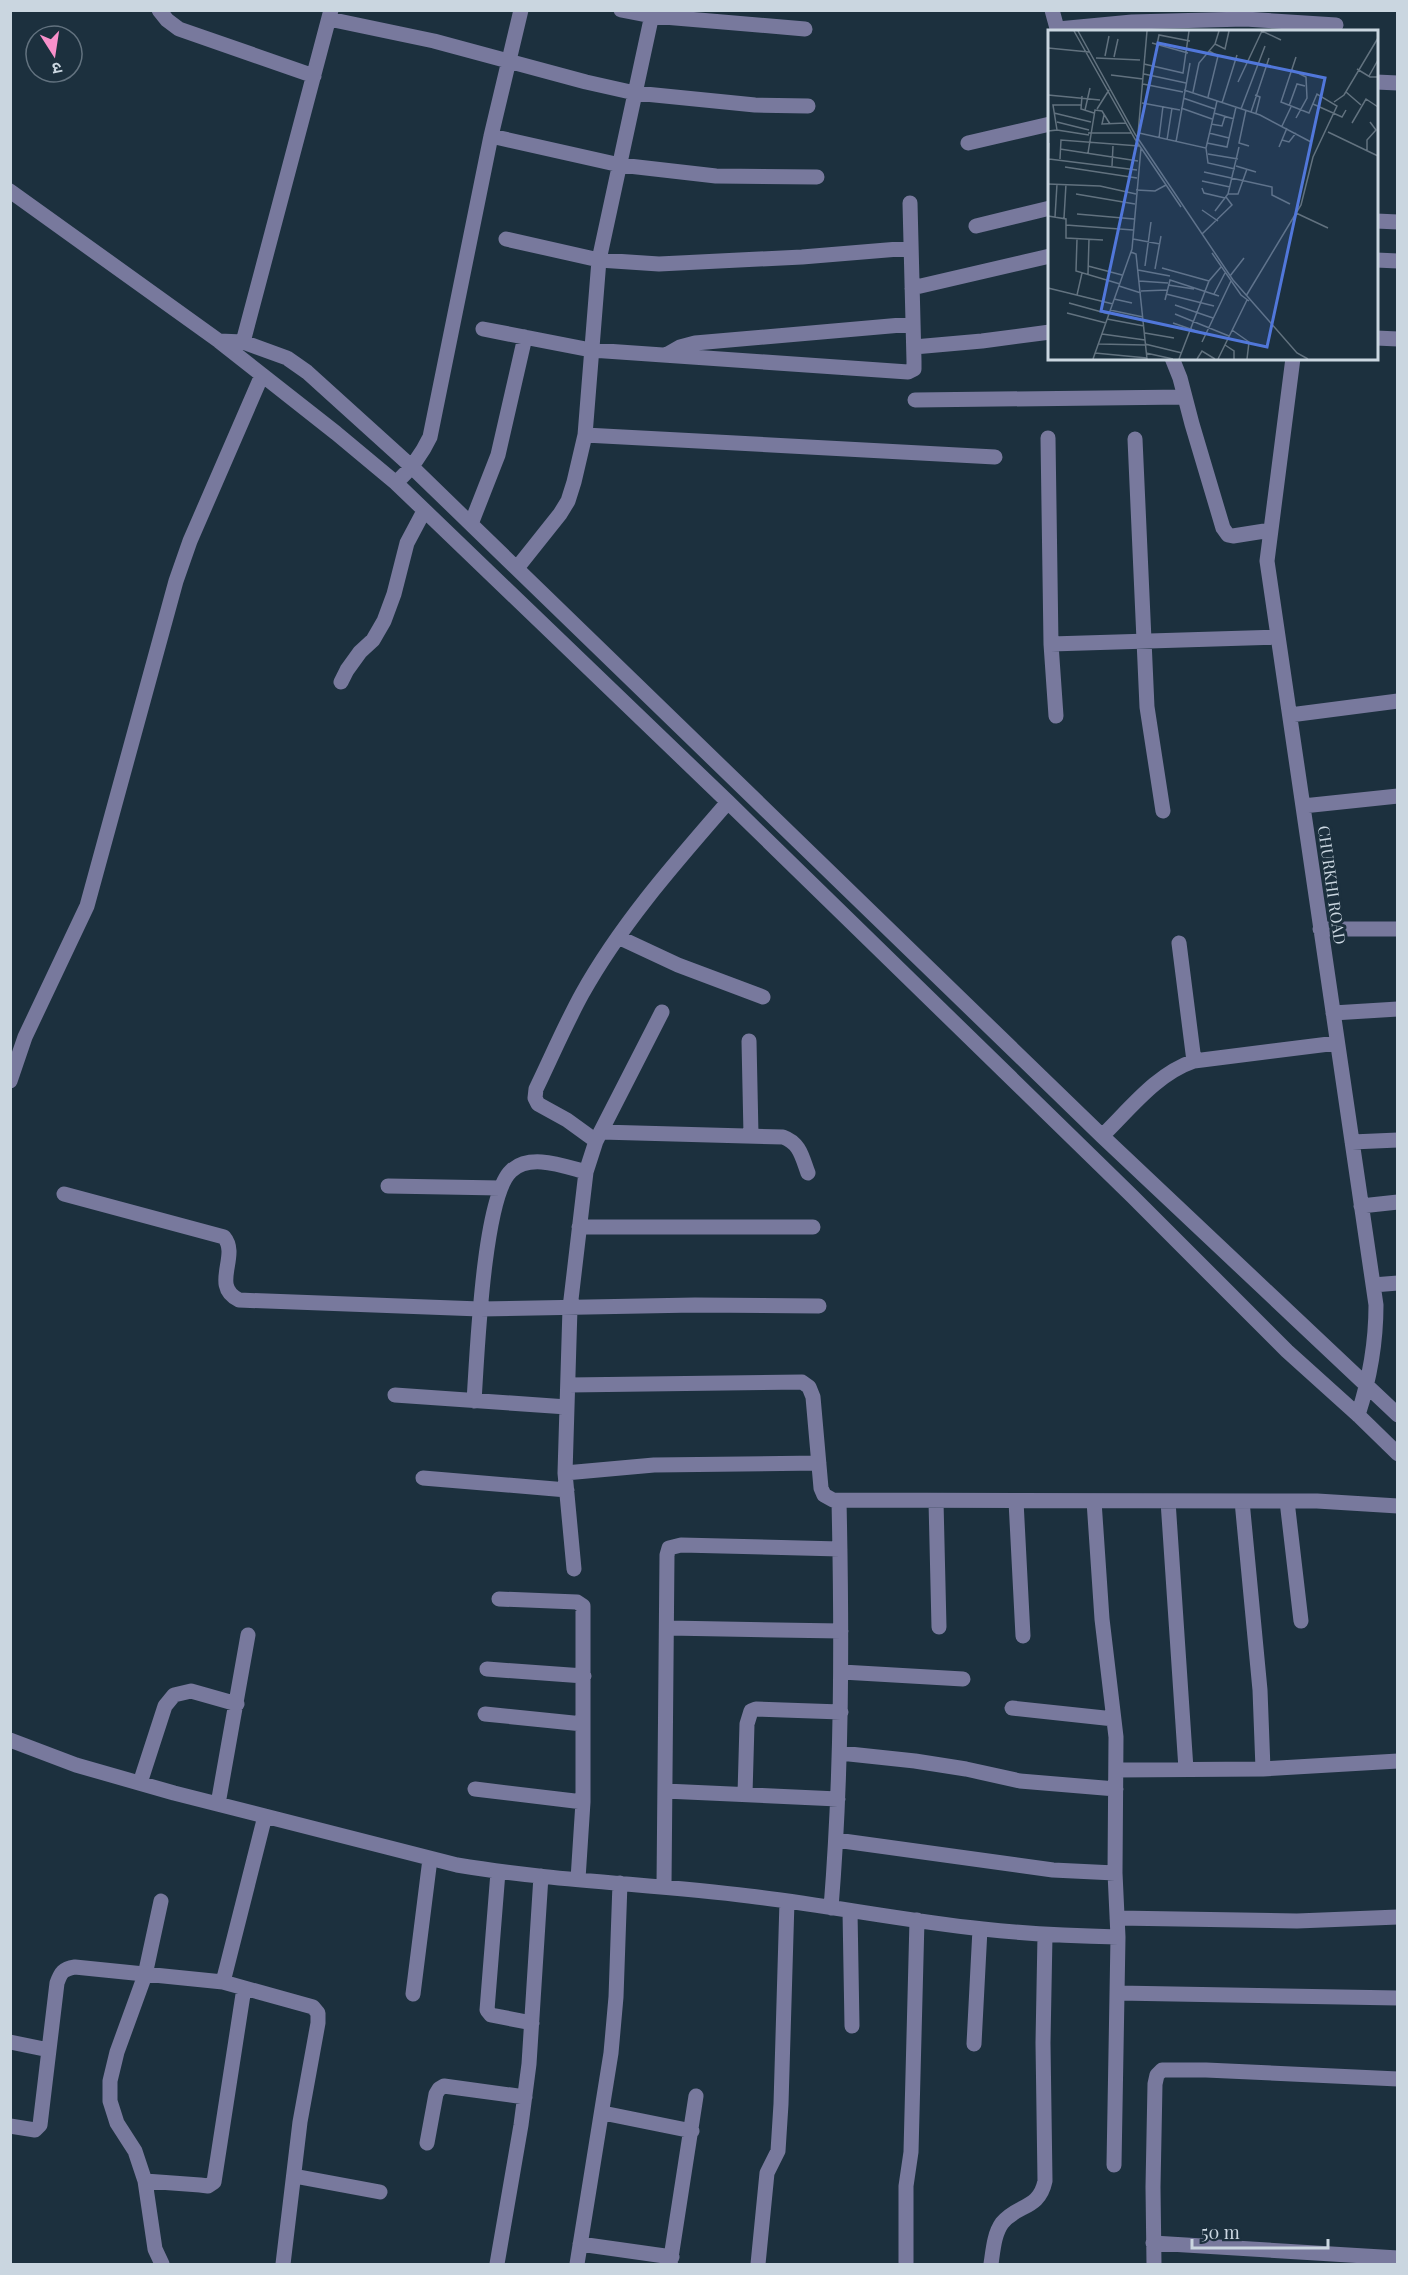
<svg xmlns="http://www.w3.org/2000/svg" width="1408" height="2275" font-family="'Playfair Display','Noto Sans Devanagari',serif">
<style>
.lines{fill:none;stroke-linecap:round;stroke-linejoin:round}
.minor{stroke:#78799d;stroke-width:15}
.labels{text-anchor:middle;stroke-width:6;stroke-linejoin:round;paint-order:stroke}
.street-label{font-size:16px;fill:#cad6e0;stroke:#1c303e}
.inset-road{fill:none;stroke:#62727f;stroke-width:1.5}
.view{fill:#5177da;fill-opacity:0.15;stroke:#5177da;stroke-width:3}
.inset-edge{fill:none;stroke:#cad6e0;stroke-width:3}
</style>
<rect width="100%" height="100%" fill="#1c303e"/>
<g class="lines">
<path class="minor" d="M159,10l8,10 12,9 135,47
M621,10l31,6 153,13
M1052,10l6,22
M329,19l105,22 152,41 49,11 120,12 53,1
M1058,29l74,-7 113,-3 91,6
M1376,82l22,1
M491,136l129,29 96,11 101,1
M968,143l82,-19
M10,191l209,150 117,92 60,50 332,319 404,394 155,155 71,64 40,39
M1376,221l22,1
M976,226l74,-18
M506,239l93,21 60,4 143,-7 109,-9
M1376,260l22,1
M912,288l138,-32
M483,329l108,21 317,22 6,-3v-8l-4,-158
M1376,338l22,1
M219,341l24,1 44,16 20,14 105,95 690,669 296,279
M243,342l88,-332
M914,347l68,-6 68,-9
M666,355l14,-8 15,-4 218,-19
M1172,358l8,20 12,46 31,104 5,7 5,1 38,-6
M1293,358l-26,203 109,744c0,38 -6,73 -18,110
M915,400l270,-3
M585,435l410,22
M1048,438l3,206 5,72
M1135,439l12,268 16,104
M396,483c15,-14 25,-27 34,-46l61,-301 30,-126
M471,524l27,-69 27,-118
M517,568l43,-54 8,-13 6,-19 11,-47 14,-175 54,-250
M1051,644l227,-7
M341,682l6,-12 13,-18 13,-12 11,-19 10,-27 13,-51 17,-32
M1290,715l108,-14
M1303,806l95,-10
M1320,929h78
M618,937l60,28 85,32
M1179,943l15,118
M1333,1013l65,-4
M749,1041l2,94
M10,1081l15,-44 62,-131 89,-325 14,-40 72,-166
M601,1132l182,5c17,6 19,20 25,36
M1102,1136c28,-27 54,-62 92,-75l143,-18
M596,1141l-29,-21 -29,-16 -3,-6 1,-9c15,-31 29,-64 46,-95 39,-70 93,-131 146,-192
M1352,1142l46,-2
M388,1186l112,2
M64,1194l160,43c16,19 -14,49 15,63l241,9 215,-4 124,1
M1361,1206l37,-4
M579,1227h234
M1373,1285l25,-2
M568,1385l234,-3 7,5 4,10 8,91 3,7 9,5 484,1 81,5
M395,1395l172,12
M474,1401c3,-43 9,-204 37,-230 19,-18 52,-5 75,1
M565,1473l89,-8 165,-2
M423,1478l144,12
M936,1501l3,126
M1016,1501l7,135
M1094,1501l8,118 14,118 -1,136 3,64 -4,228
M1168,1501l18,268
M1242,1501l18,189 3,79
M1287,1501l14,120
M574,1569l-9,-96 5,-165 16,-136 10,-31 66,-129
M499,1599l78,3 6,4v196l-5,77
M668,1628l173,3
M487,1669l97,7
M842,1672l121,7
M1012,1708l102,11
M485,1714l98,10
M10,1740l66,25 98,28 283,72c96,16 195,19 292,31 78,9 156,25 234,33 45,5 90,7 135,8
M840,1753l75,8 51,8 54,12 96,8
M1116,1770l147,-1 135,-8
M140,1783l25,-77 9,-11 17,-4 46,13
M475,1789l108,13
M665,1791l173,8
M745,1794l2,-70 4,-13 5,-2 85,3
M218,1804l30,-169
M836,1840l217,30 62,3
M498,1872l-11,138 4,5 41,8
M664,1886l3,-331 2,-7 12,-3 159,4
M161,1901l-16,74 -28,77 -7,29v20l7,22 18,28 10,30 10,68 7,15
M831,1908c11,-136 11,-271 8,-407
M850,1911l2,115
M1117,1918l180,3 101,-4
M223,1982l42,-166
M1118,1993l280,5
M413,1994l17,-135
M10,2042l39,8
M974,2044l6,-115
M603,2113l89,18
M10,2126l25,4 5,-5 17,-142c4,-11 6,-14 18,-16l148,15 90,25 5,6v10l-18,99 -17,142
M427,2143l9,-49 3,-5 5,-3 81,11
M294,2176l86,16
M145,2181l55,4 8,1 6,-4 30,-194
M1153,2243l245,15
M580,2244l92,13
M497,2264l24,-139 8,-61 12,-188
M577,2264l34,-211 5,-56 4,-114
M670,2264l26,-168
M758,2264l9,-91 11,-22 3,-47 6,-203
M906,2264v-78l5,-34 6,-232
M991,2264c2,-13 3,-30 11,-41 15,-19 37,-13 43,-42l-2,-138 2,-108
M1154,2264l-1,-77 2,-103 2,-9 5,-5h44l192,9"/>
</g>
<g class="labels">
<g class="street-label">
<text transform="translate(1332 885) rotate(82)" y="6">CHURKHI ROAD</text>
</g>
</g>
<g transform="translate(1048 30)">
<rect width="330" height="330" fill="#1c303e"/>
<path class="inset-road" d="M26,1l61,108 46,68M30,1l57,103 98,146 64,73 11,6M214,1l19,9M104,13l36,10M167,14l10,5 4,-18M109,15l2,-10 31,6M0,18l41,4M57,26l4,-20M66,27l4,-18M48,28l44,2M96,34l39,9 6,-42M309,39l13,8h8M244,40l14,7 1,21 -11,20M96,44l42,9M63,45l32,4M321,46l9,-16M190,52l24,-51M95,54l40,8M136,60l76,25 51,27M145,62l6,-29 16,-19 4,-13M298,62l15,13M0,65l52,5M207,65l5,2 -4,16M34,66l-1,13 13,4M160,67l10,-41 -9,-5M135,68l32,11M286,72l10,-7 34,-57M94,73l38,7M174,73l15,-48M265,74l29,13 4,-7M241,76l8,-22 8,2M133,78l31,11M49,79l12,-19M193,79l24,-63M37,80l5,-22M198,80l-7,33 10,3M203,82l18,-54M6,83l37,9M166,83l20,6M56,85l-2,9 24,-1M9,92l32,8M304,93l14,-24 12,8M163,94l11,2 3,-10M234,96l9,-19M9,100l32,5M0,101l9,-1 -4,-25h28M280,102l50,24M40,103h44M91,103l67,15 2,15 27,6M161,103l20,5M90,104l9,-103M111,108l4,-32M119,110l5,-32M234,110l7,2 7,-9M128,112l14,-79M159,113l20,4 9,-40M231,117l8,-19M158,118l11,-47M12,119l78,12M319,120v-10l9,-10 -6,-8M40,123l7,-43 7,1 8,13M160,124l30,5M1,129l88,11M12,129l1,-19 78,6M64,136l1,-20M188,136l20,6M17,137l72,11M0,141l1,-28M156,142l68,15v8l18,9M154,151l28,6M0,154l52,2 36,8M154,158l2,5 21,5M88,160l19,1 11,-6M28,164l59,10M180,164h10l9,-25M154,180l16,11M167,181l13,-17 11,-47M248,183l32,15M29,184l57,5M0,186l18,3v19l37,2M7,187l2,-33M16,188l2,-34M18,195l67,5M154,204l30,-29 -6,-8M29,209l-1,32 44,13M85,209l27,5M83,222l5,2 11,105M164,223l29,42 8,6M40,236l34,9M97,236l6,-44M114,238l47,13M107,239l6,-33M90,240l32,6M40,244l1,-35M182,246l14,-18M91,251l29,2M120,255l26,4M71,256l22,7M0,258l65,16M93,261l26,-1M118,264l48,12M166,264l11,-21M29,265l5,-22M198,266l55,-91 12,-48 24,-51 -20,-12 -8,19 -28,-11 15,-45M66,269l18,4M117,270l5,-20 49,16M21,273l40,11M127,275l38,13M62,280l33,7M19,283l39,10M127,284l54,22M59,289l37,7M125,293l32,11M184,300l17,12 -2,17M97,303l29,5M54,304l43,6M154,312l29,-61M51,314l46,1M97,314l37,9M177,315l9,6v8M47,323l52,5M98,323l27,6M45,329l39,-110 9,-101M131,329l30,-78 12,-14M149,329l5,-8 13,8M170,329l29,-59"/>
<path class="view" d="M110,13l167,35 -58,269 -166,-36z"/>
<rect width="330" height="330" class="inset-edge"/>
</g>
<rect width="1408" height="2275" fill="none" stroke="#cad6e0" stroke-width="24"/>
<g transform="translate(54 54) rotate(168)"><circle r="28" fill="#1c303e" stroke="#62727f" stroke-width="1.5"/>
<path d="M0-4.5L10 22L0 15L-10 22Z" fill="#f890cb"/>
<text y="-9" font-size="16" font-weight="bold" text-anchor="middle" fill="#cad6e0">उ</text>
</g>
<path d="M1192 2239v9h136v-9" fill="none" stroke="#cad6e0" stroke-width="3"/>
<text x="1201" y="2239" font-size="18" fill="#cad6e0" stroke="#1c303e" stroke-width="4.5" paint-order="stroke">50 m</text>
</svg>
